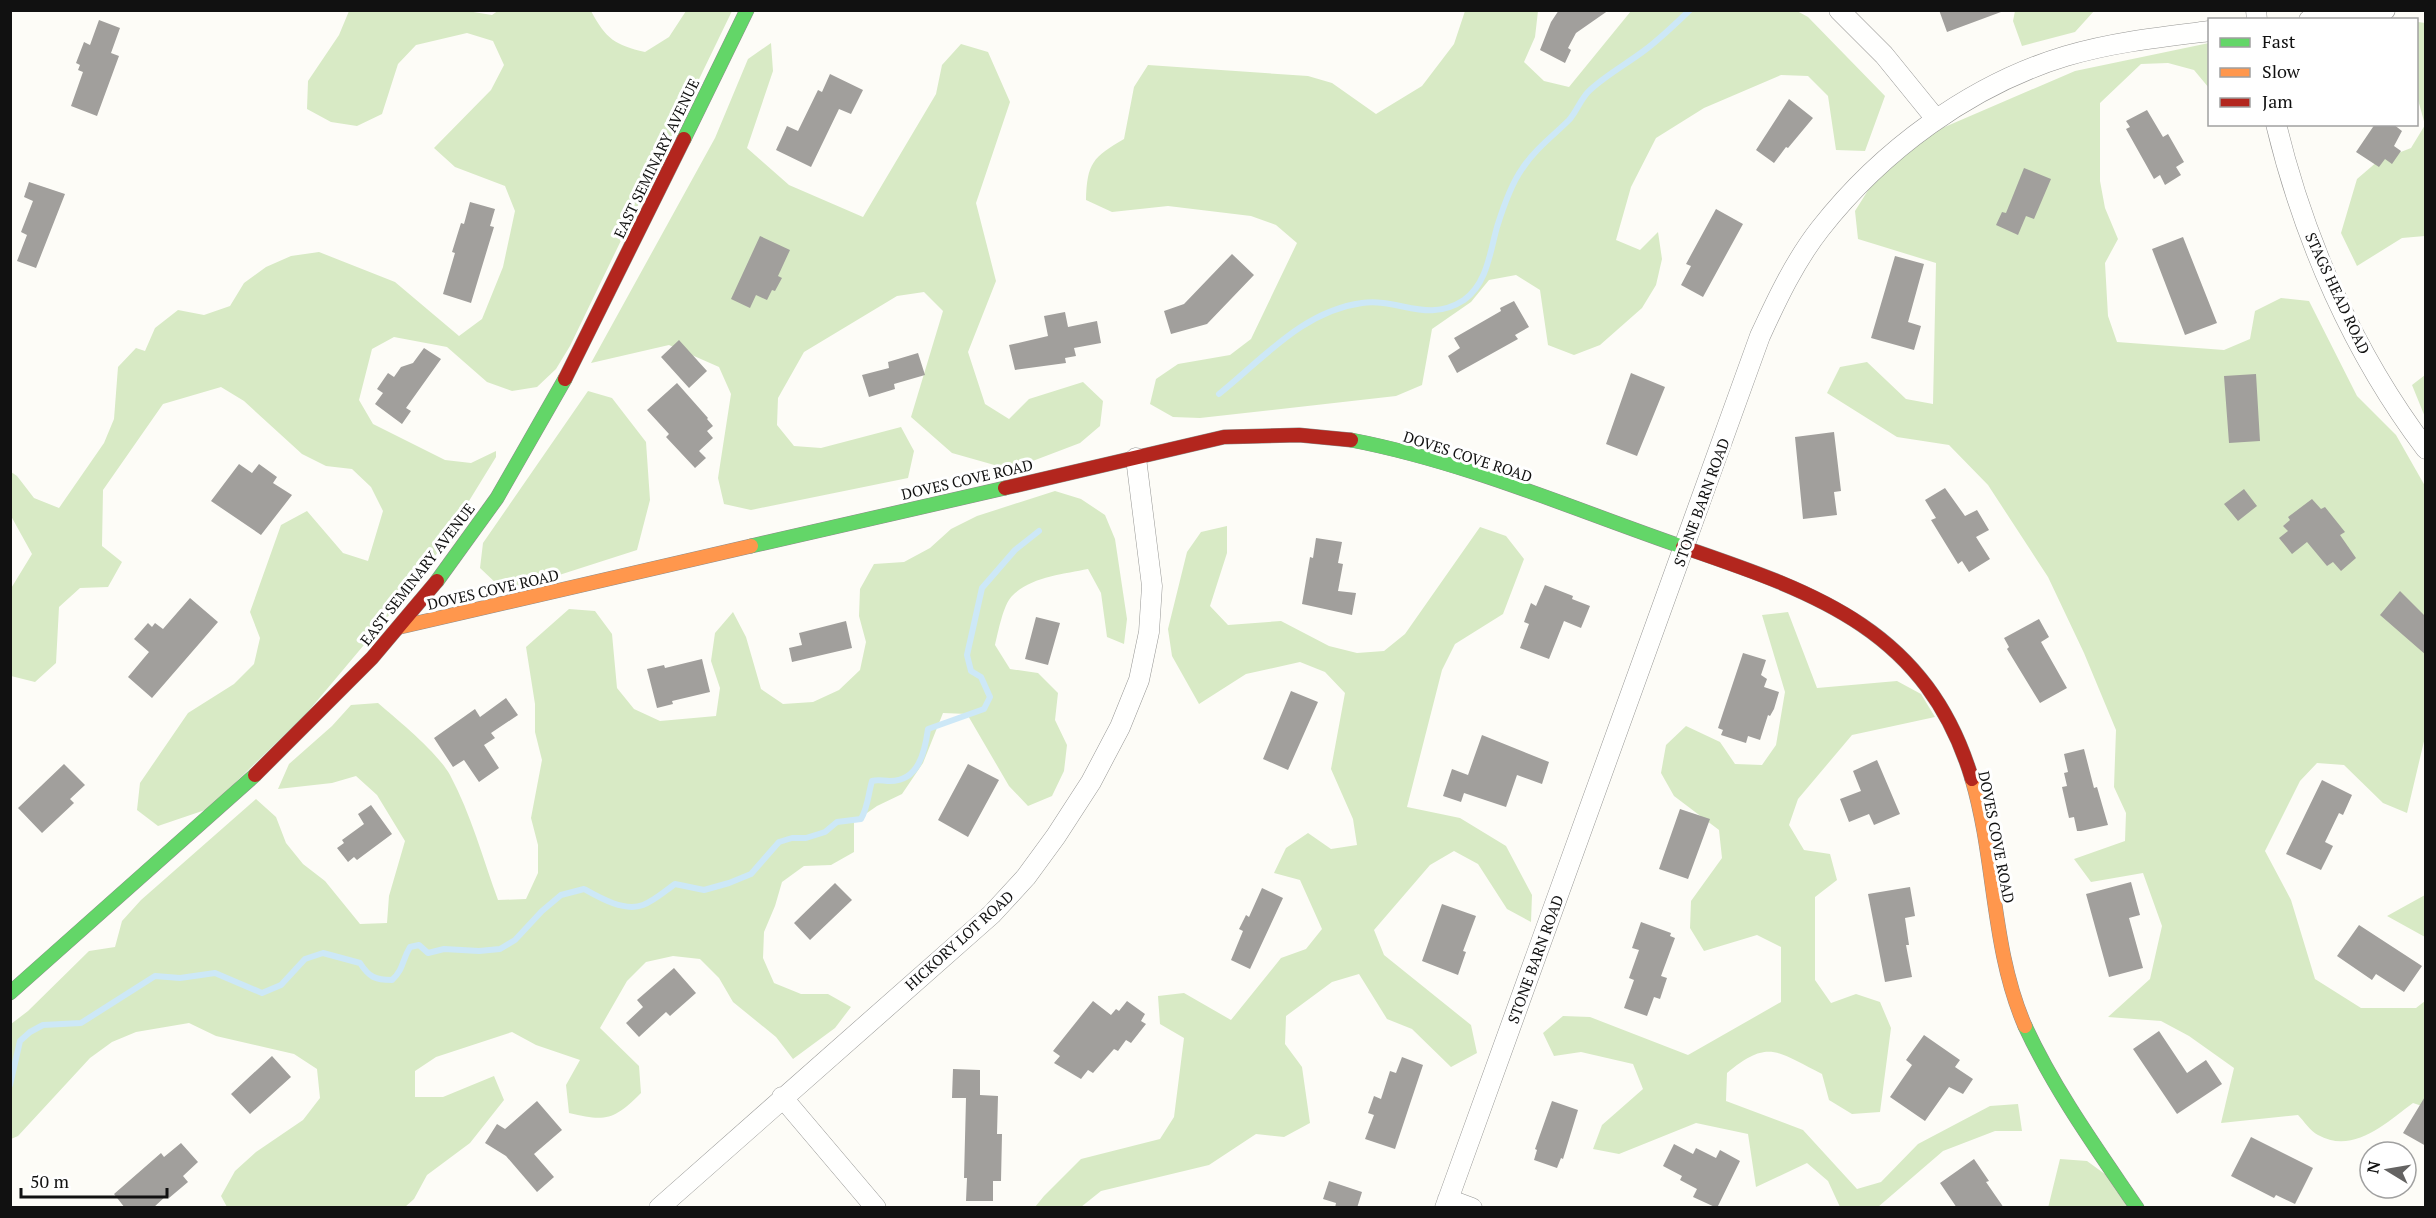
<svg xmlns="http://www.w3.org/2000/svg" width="2436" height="1218" font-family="'PT Serif',serif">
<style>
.forest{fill:#d8eac5}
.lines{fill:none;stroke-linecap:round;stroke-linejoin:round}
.stream{stroke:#cde8f7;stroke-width:6}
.building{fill:#a19f9c}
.street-casing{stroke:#979795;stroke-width:21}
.fast-casing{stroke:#8e8d8b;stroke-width:15}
.slow-casing{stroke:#8e8d8b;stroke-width:15}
.jam-casing{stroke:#8e8d8b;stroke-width:15}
.street{stroke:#fffffe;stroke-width:20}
.fast{stroke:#63d668;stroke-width:14}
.slow{stroke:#ff974d;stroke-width:14}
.jam{stroke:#b3261e;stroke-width:14}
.labels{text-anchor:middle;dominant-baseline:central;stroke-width:6;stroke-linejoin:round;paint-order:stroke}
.street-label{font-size:15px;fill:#111;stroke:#fff}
</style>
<rect width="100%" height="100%" fill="#fdfcf7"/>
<path class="forest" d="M461 10 492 15 499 10 591 11C606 39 615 45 645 52L669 37 686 11H732L570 346 556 369 537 387 512 391 487 382 447 347 394 337 372 349 359 400 373 424 445 460 471 463 496 451V457L426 571 306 714 208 809 158 826 137 810 140 783 188 713 234 684 254 664 260 638 250 612 281 525 307 511 343 553 368 561 383 511 371 487 352 469 326 466 302 454 244 401 221 387 163 404 103 490 102 546 122 562 108 587 80 588 59 607 56 663 35 682 11 676 10 590 32 554 11 516V472L17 476 34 498 59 508 104 443 114 419 118 367 136 348 145 351 155 328 178 310 204 315 230 306 244 283 266 267 291 256 319 252 395 282 459 336 482 319 503 267 515 211 505 186 455 167 434 148 491 90 504 65 493 41 467 33 416 45 398 64 382 114 357 126 331 122 307 109 308 81 339 35 349 11Z
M1465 11H1538L1535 37 1524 62 1544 81 1569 87 1631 11H1797L1808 17 1885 96 1865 151 1836 150 1828 96 1808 76 1781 75 1704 108 1656 138 1631 187 1616 240 1640 250 1658 232 1662 259 1656 285 1642 308 1600 345 1574 355 1548 345 1540 290 1516 275 1489 280 1471 302 1432 329 1422 385 1396 396 1200 418 1173 417 1150 404 1156 379 1178 364 1230 355 1251 339 1297 243 1276 225 1251 216 1168 206 1112 212 1086 200C1087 163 1093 157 1124 139L1134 87 1148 65 1308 76 1332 83 1376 114 1422 86 1454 44Z
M2015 11V10L2094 11 2075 32 2022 46 2013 21Z
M2418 22 2425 23V236L2402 238 2357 266 2341 233 2357 179 2378 161 2411 148 2425 125 2417 96Z
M771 43 773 71 747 148 789 185 863 217 936 94 942 65 961 44 988 52 1010 102 976 203 996 281 968 352 985 404 1009 419 1029 399 1083 382 1103 401 1100 426 1080 443 1030 462 1005 468 952 453 911 417 943 311 924 292 897 296 804 352 778 398 777 425 794 446 821 448 901 427 914 451 908 478 751 510 724 504 718 478 731 394 719 367 669 345 591 363 715 138 748 59Z
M2209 43V88L2194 70 2168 63 2141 64 2100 103V181L2105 208 2118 239 2105 263 2108 316 2117 342 2224 350 2250 339 2255 311 2281 298 2309 301 2357 396 2396 435 2425 486V737L2407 813 2383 803 2344 765 2317 763 2300 781 2265 851 2291 900 2315 979 2361 1008H2416L2425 1001V1107L2413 1103C2386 1123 2353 1155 2318 1135 2310 1131 2304 1121 2298 1115L2221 1123 2234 1068 2189 1036 2161 1021 2108 1017 2150 979 2162 926 2143 873 2091 882 2074 859 2125 841 2126 813 2114 787 2116 730 2084 653 2048 577 1988 485 1949 445 1897 437 1827 393 1840 367 1867 362 1906 399 1933 404 1936 263 1858 239 1855 211 1884 165 1940 129 2075 71Z
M2425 375V417L2412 385Z
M588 391 612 398 646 442 650 500 637 550 528 585 499 586 480 568 483 543Z
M1055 491 1081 499 1105 515 1115 539 1127 619 1124 644 1107 637 1101 593 1088 569C1064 574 1030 577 1012 596 1003 605 998 633 995 645L1010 669 1038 673 1058 693 1055 720 1067 745 1064 771 1052 796 1028 806 1009 786 967 714 943 713 923 763 902 794 877 806 854 822V852L831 865 804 866 782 882 775 906 764 932 763 958 774 983 801 994H828L851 1007 835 1028 793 1059 776 1037 733 1002 719 978 700 959 673 956 646 962 627 981 600 1028 639 1066 641 1093C614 1120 606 1122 569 1113L566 1085 580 1060 536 1045 512 1032 436 1057 415 1071V1097H443L494 1076 504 1100 470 1143 427 1175 414 1199 405 1207H227L221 1196 235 1171 256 1152 303 1120 320 1098 317 1069 294 1054 216 1036 189 1023 136 1032 112 1042 90 1058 18 1136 11 1139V1024L28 1011 89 951 115 947 122 921 141 900 256 799 276 817 286 843 303 864 325 881 360 924 387 923 389 896 405 841 377 795 356 776 332 783 278 789 289 764 332 726 351 705 378 703C399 721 437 752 450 775 471 814 483 859 498 900L526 899 538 873V845L531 818 542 760 535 732V704L526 647 569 609 595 611 612 634 617 688 634 709 660 721 716 716 720 688 711 661 715 633 733 612 746 637 761 689 783 704 813 702 839 690 860 670 866 642 859 616 860 589 874 564 904 562 930 548 951 529 977 516Z
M1227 526V553L1210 606 1228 625 1281 621 1329 646 1357 653 1384 651 1405 634 1480 527 1506 536 1524 559 1503 614 1455 644 1442 670 1407 807 1460 818 1506 846 1532 895 1531 922 1507 909 1478 864 1454 851 1430 865 1374 930 1384 955 1471 1025 1477 1053 1451 1067 1412 1029 1387 1019 1359 974 1332 982 1286 1016 1285 1044 1302 1067 1310 1123 1284 1137 1256 1134 1209 1165 1101 1191 1081 1207H1035L1044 1196 1081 1159 1160 1139 1174 1117 1184 1038 1160 1024 1158 996 1184 993 1231 1020 1281 958 1306 949 1322 929 1300 880 1274 873 1286 848 1308 833 1331 849 1357 845 1353 819 1331 769 1345 693 1325 672 1300 662 1246 674 1199 704 1172 656 1168 629 1187 552 1201 532Z
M1788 612 1817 688 1897 681 1921 694 1935 717 1852 735 1798 799 1789 825 1804 850 1830 854 1837 880 1815 897V980L1831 1003 1856 994 1880 1002 1891 1028 1880 1112 1852 1114 1829 1100 1822 1074C1777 1052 1769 1038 1727 1073L1726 1101 1803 1130 1857 1189 1881 1182 1918 1144 1990 1106 2018 1104 2022 1131H1995L1943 1151 1878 1207H1840L1828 1181 1807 1163 1756 1187 1748 1134 1696 1123 1619 1154 1593 1149 1602 1125 1643 1089 1633 1064 1581 1052 1554 1056 1543 1033 1563 1016 1590 1017 1688 1055 1781 1002V947L1757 935 1704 951 1690 928 1691 901 1722 858 1719 830 1674 796 1661 773 1666 745 1686 726 1720 742 1735 764 1762 765 1776 745 1785 692 1762 615Z
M2425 895V937L2387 916Z
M2060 1159 2087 1161 2113 1180 2127 1207 2048 1208Z"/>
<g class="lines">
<path class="stream" d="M1219 394C1264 358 1303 311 1362 303 1400 298 1427 324 1464 300 1487 284 1490 252 1497 227 1502 211 1512 183 1522 169 1535 149 1553 136 1569 120 1577 111 1581 98 1590 90 1606 75 1628 63 1645 50 1661 38 1675 24 1690 10
M10 1085 20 1041 30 1032 43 1025 81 1023 155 976 180 978 215 973 262 993 281 985 305 959 323 953 360 963C369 977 375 980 392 980 404 969 402 960 410 947L419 945 428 953 444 949 479 951 500 949 515 940 542 911 561 895 584 889C600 898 624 912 643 905 654 901 665 891 675 884L704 890 729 883 751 874 779 842 792 838H806L825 832 837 822 861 819C868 807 868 795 872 781 879 779 883 781 890 781 919 781 925 751 928 729L984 709 990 697 981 677 971 671 967 655 982 588 1015 550 1039 531"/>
</g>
<path class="building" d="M1559 10H1609L1576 33 1568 48 1571 50 1565 63 1540 50 1551 22Z
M1939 10H2001V12L1947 32Z
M99 20 120 28 111 53 119 56 97 116 71 106 83 72 78 70 80 65 76 63 84 42 90 45Z
M830 74 863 90 851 114 839 109 811 167 776 150 787 126 798 131 818 90 822 92Z
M1789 99 1813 118 1788 148 1786 147 1774 163 1756 150Z
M2147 110 2163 137 2168 134 2184 162 2176 167 2181 175 2165 185 2160 175 2154 179 2126 129 2130 127 2126 121Z
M2375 124H2393L2402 131 2394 146 2401 151 2392 164 2385 159 2379 167 2356 152Z
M2024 168 2051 179 2034 219 2026 216 2018 235 1996 225 2002 212 2006 213Z
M29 182 65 194 36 268 17 261 27 235 21 232 33 201 24 197Z
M470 202 495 209 490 226 494 227 471 303 443 294 455 253 452 252 461 223 464 224Z
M1716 209 1743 224 1703 297 1681 285 1691 266 1686 264Z
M760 236 790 250 778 276 782 278 775 291 772 290 767 300 756 295 750 308 731 299Z
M2183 237 2217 323 2185 335 2152 249Z
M1232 254 1254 275 1207 324 1171 334 1164 311 1184 304Z
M1895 256 1924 264 1908 322 1921 326 1914 350 1871 338Z
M1514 301 1529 327 1515 335 1518 339 1457 373 1448 356 1460 348 1454 338 1501 311 1500 308Z
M1065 312 1068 327 1097 321 1101 343 1074 348 1076 356 1065 358 1066 363 1015 370 1009 345 1048 336 1044 316Z
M679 340 707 371 689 388 661 357Z
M424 348 441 359 406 408 411 411 402 424 375 404 383 393 377 389 388 373 394 377 401 367 413 363Z
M918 353 925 375 894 384 895 389 869 397 862 375 889 368 888 362Z
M1631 373 1665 387 1637 456 1606 444Z
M2256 374 2260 441 2229 443 2224 376Z
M677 383 708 418 707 419 713 426 707 431 713 438 699 451 706 458 695 468 666 437 669 434 647 410Z
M1834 432 1841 491 1834 492 1837 515 1803 519 1795 437Z
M239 464 252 473 259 464 277 477 273 483 292 495 261 535 211 501Z
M1945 488 1965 516 1977 510 1989 530 1976 537 1990 559 1969 572 1962 561 1958 564 1931 520 1936 518 1925 500Z
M2244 489 2257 506 2238 521 2224 504Z
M2312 499 2321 509 2325 507 2345 532 2340 535 2356 558 2341 571 2333 562 2327 566 2307 542 2292 554 2279 538 2288 531 2283 526 2290 520 2288 517Z
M1316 538 1342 542 1338 563 1343 564 1338 591 1356 593 1352 615 1302 604 1310 557 1313 558Z
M1545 585 1573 596 1572 599 1590 606 1581 628 1564 621 1549 659 1520 648 1529 624 1524 622 1531 603 1536 606Z
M2400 591 2426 617V655L2380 615Z
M190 598 218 622 152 698 128 677 149 652 134 639 148 623 152 627 155 623 163 629Z
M1036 617 1060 623 1048 665 1025 659Z
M2039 619 2049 637 2041 642 2067 688 2040 703 2007 649 2009 647 2004 638Z
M846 621 852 648 792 662 789 648 802 645 799 633Z
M1743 653 1766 660 1761 675 1767 679 1764 687 1779 692 1774 709 1770 716 1768 715 1760 740 1748 736 1746 743 1721 735 1723 730 1718 728Z
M702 659 710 692 672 701 673 704 657 708 647 669 664 665 665 668Z
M1291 691 1318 702 1288 770 1263 759Z
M506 698 518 715 491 733 495 738 484 745 499 768 479 782 464 760 453 767 434 738 475 709 480 717Z
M1482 735 1549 762 1542 784 1517 775 1506 807 1464 793 1461 802 1443 796 1452 769 1468 775Z
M2084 749 2094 788 2097 787 2108 825 2081 831H2077L2074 817 2069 818 2062 787 2067 786 2064 773 2068 772 2064 754Z
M1877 760 1900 814 1874 825 1869 814 1849 822 1840 799 1861 791 1853 771Z
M64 764 85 785 70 799 74 803 42 833 18 808Z
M968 764 999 780 968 837 938 820Z
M2322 780 2352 795 2343 815 2339 813 2325 842 2333 846 2321 870 2286 854Z
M371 805 392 834 357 860 354 857 348 862 337 848 344 843 342 840 364 824 358 814Z
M1680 809 1710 819 1688 879 1659 869Z
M2131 882 2140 915 2129 918 2143 968 2109 977 2086 894Z
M835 883 852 900 810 940 794 923Z
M1910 887 1915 916 1905 918 1909 945H1906L1912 977 1885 982 1868 894Z
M1262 888 1283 898 1250 969 1231 960 1243 931 1239 929 1246 915 1249 917Z
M1442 904 1476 916 1463 951 1466 952 1458 975 1422 961Z
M1641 922 1671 933 1670 936 1675 938 1661 976 1667 978 1660 999 1654 997 1647 1016 1624 1008 1634 980 1629 978 1639 950 1632 948Z
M2359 925 2422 966 2404 992 2376 974 2372 980 2337 956Z
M674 968 696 993 670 1016 666 1012 639 1037 626 1023 643 1007 637 1000Z
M1093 1001 1111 1015 1116 1009 1119 1011 1127 1001 1145 1014 1141 1021 1146 1024 1131 1043 1126 1040 1118 1051 1114 1049 1093 1073 1088 1070 1081 1079 1054 1063 1060 1056 1053 1051Z
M2159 1031 2187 1073 2206 1060 2222 1084 2177 1114 2133 1049Z
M1924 1035 1960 1060 1955 1067 1973 1079 1963 1094 1949 1087 1925 1121 1890 1097 1912 1065 1906 1060Z
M272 1056 291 1077 250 1114 231 1094Z
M1402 1057 1423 1065 1395 1149 1365 1139 1374 1115 1368 1113 1374 1096 1381 1099 1390 1071 1396 1073Z
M953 1069 980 1070V1095L998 1096 997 1134H1002L1001 1181H993V1201H966L967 1178H964L966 1098H952Z
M2426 1095V1146L2403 1133Z
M537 1101 562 1130 534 1154 554 1177 537 1192 506 1156 485 1143 497 1124 505 1129Z
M1552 1101 1578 1110 1563 1159 1561 1158 1557 1168 1534 1160 1537 1150 1535 1149Z
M2251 1137 2313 1168 2295 1204 2276 1195 2274 1198 2231 1176Z
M181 1143 198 1162 183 1176 188 1182 169 1198 167 1195 153 1208H125L114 1194 161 1153 164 1157Z
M1674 1144 1693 1154 1696 1148 1716 1158 1720 1150 1740 1161 1717 1208 1693 1197 1697 1189 1680 1180 1682 1176 1663 1166Z
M1974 1159 1989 1181 1986 1182 2004 1208H1957L1940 1183Z
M1329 1181 1362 1192 1357 1208H1335L1336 1203 1323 1199Z"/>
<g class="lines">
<defs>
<path id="street" d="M1839 10 1884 55 1936 119
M2256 10 2257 20
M2309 20 2385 10
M2276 124C2304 240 2354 354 2426 449
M782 1097 876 1208
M1448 1199 1472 1208
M659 1208 992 914 1026 877 1056 836 1091 782 1120 727 1139 680 1149 632 1152 586 1136 458
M1445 1208 1760 336C1777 299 1795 261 1820 229 1881 151 1970 85 2066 56 2113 42 2161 37 2210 31"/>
<path id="fast" d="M684 139 747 10
M1351 440C1466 462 1573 509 1683 547
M751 546 1005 488
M437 581 497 498 565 379
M10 993 255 775
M2025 1026C2055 1091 2097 1149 2137 1208"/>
<path id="slow" d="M400 627 751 546
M1972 779C1996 860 1991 948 2025 1026"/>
<path id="jam" d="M565 379 684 139
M1005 488 1224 437 1299 435 1351 440
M1683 547C1817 593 1927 630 1972 779
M255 775 372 658 437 581"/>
</defs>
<use href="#street" class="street-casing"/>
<use href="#fast" class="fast-casing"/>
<use href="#slow" class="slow-casing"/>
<use href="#jam" class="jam-casing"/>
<use href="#street" class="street"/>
<use href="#fast" class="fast"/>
<use href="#slow" class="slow"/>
<use href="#jam" class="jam"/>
</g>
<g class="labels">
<g class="street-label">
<text transform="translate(656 158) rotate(-64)">EAST SEMINARY AVENUE</text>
<text transform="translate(2338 293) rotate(65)">STAGS HEAD ROAD</text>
<text transform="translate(1468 456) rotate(18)">DOVES COVE ROAD</text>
<text transform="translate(967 479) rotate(-13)">DOVES COVE ROAD</text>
<text transform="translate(1701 502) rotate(-70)">STONE BARN ROAD</text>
<text transform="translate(417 574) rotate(-52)">EAST SEMINARY AVENUE</text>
<text transform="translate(493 589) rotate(-13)">DOVES COVE ROAD</text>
<text transform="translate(1997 837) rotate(79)">DOVES COVE ROAD</text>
<text transform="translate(959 940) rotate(-42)">HICKORY LOT ROAD</text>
<text transform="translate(1535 959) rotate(-70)">STONE BARN ROAD</text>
</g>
</g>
<rect width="2436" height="1218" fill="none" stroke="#111111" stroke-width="24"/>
<rect x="2208" y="18" width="210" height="108" fill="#ffffff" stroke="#a0a0a0" stroke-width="1.5"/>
<rect x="2220" y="38" width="30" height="9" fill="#63d668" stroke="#a0a0a0" stroke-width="1.5"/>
<text x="2262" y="48" font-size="18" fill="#111111">Fast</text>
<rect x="2220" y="68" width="30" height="9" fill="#ff974d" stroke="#a0a0a0" stroke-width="1.5"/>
<text x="2262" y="78" font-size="18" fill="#111111">Slow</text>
<rect x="2220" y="98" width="30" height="9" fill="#b3261e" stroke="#a0a0a0" stroke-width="1.5"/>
<text x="2262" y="108" font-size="18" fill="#111111">Jam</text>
<g transform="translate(2388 1170) rotate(281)"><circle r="28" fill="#ffffff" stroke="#a0a0a0" stroke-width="1.5"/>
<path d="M0-4.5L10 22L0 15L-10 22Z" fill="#646362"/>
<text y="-9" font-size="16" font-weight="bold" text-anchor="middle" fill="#111111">N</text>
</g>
<path d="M21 1188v9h146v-9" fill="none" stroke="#111111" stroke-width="3"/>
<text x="30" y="1188" font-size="18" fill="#111111" stroke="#ffffff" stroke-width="4.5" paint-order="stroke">50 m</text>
</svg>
